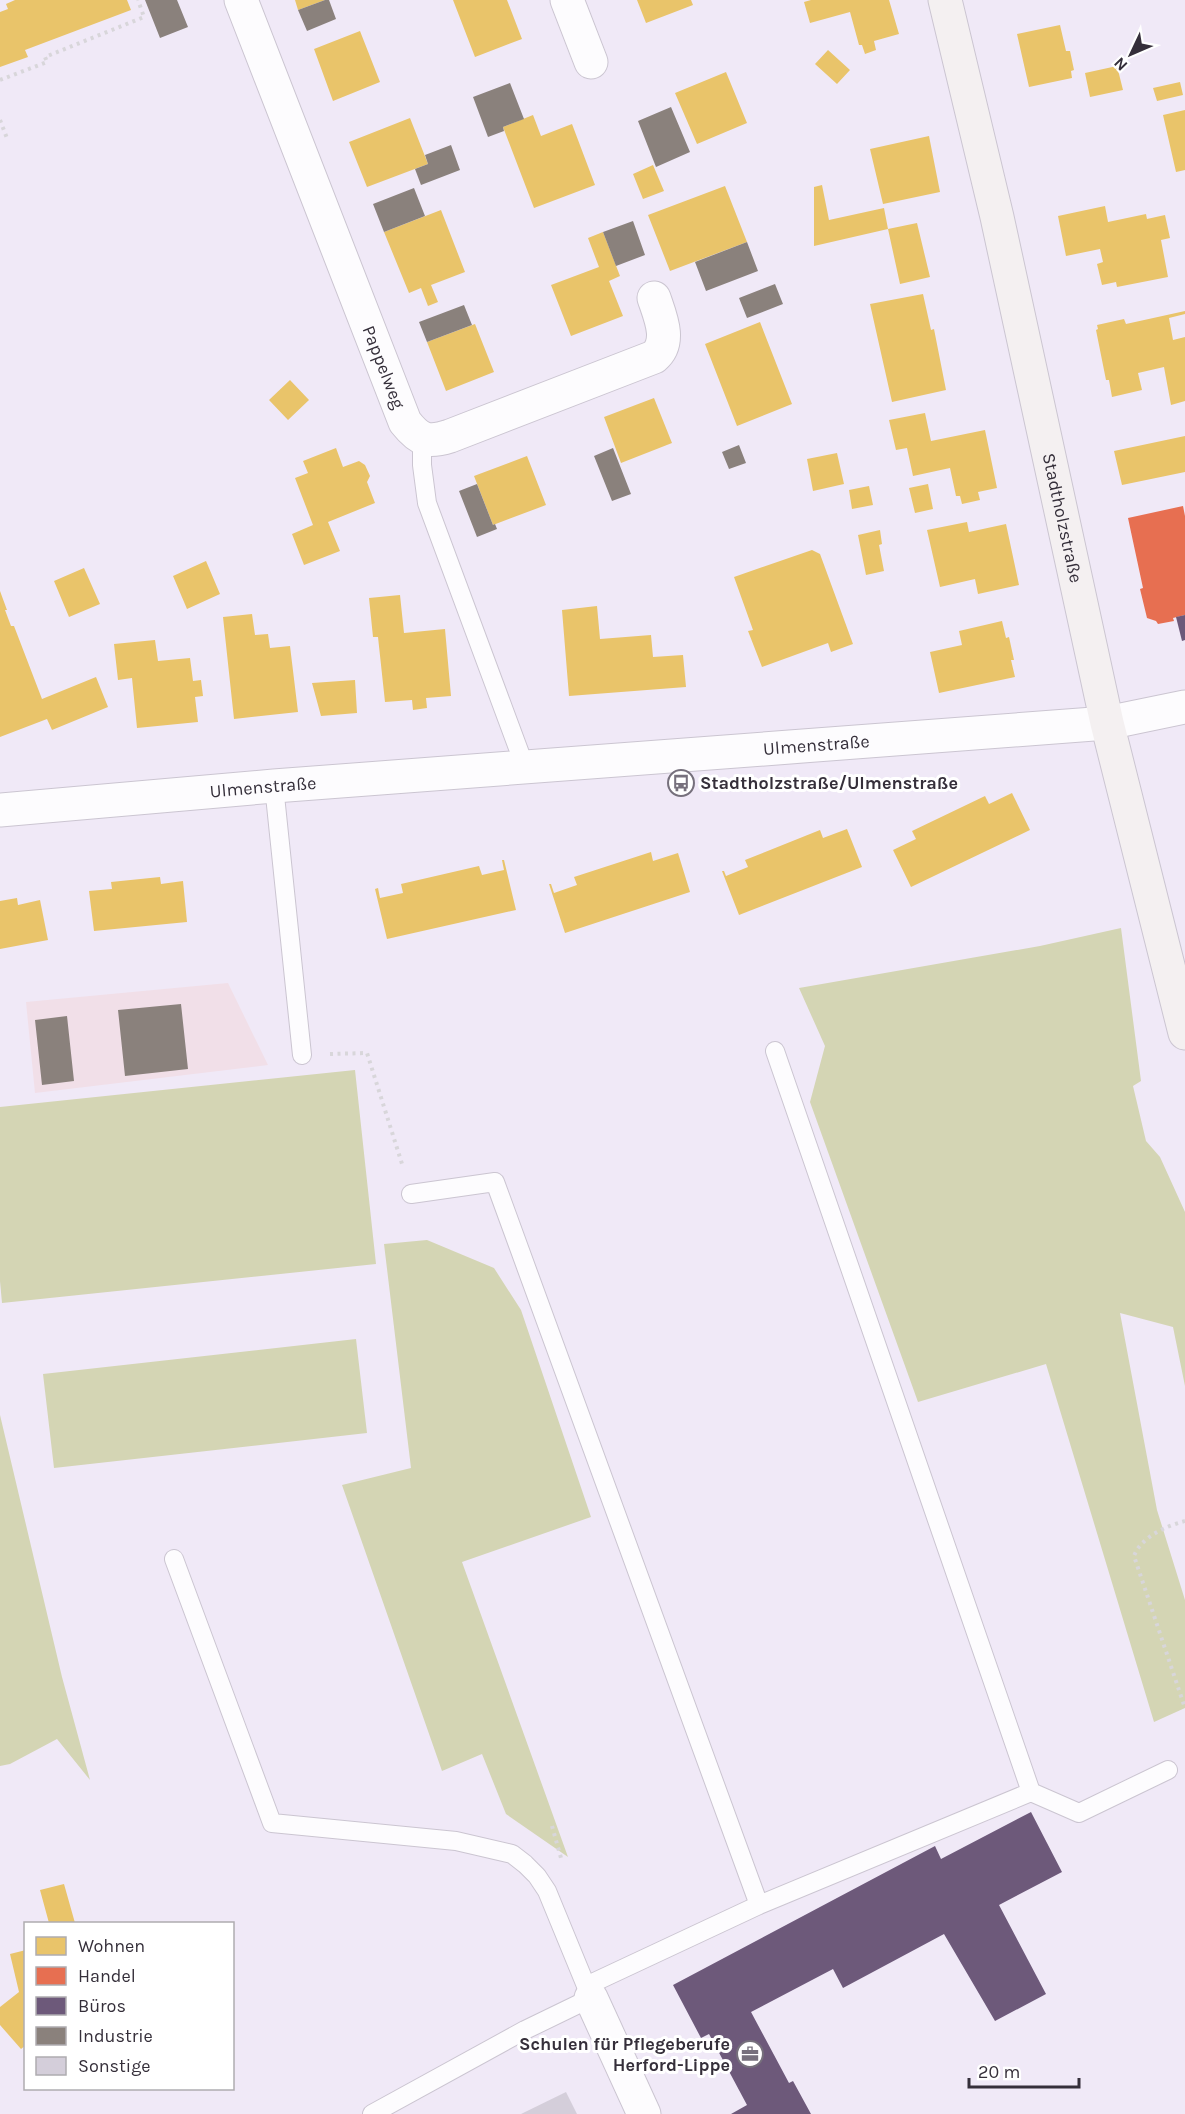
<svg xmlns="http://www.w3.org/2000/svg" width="1185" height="2114" font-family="Karla,sans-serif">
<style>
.industrial{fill:#f1dfe8}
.green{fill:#d4d5b4}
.homes{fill:#e9c46a}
.shops{fill:#e76f51}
.offices{fill:#6d597a}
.industry{fill:#8a817c}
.building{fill:#d4ceda}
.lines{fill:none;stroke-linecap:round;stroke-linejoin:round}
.lane-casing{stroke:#cbc5d1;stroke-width:20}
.street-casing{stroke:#cbc5d1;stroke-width:35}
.secondary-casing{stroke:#cbc5d1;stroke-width:35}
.path{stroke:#d8d6da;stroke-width:4;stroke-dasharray:3 4.5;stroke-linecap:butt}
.lane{stroke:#fdfcfe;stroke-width:18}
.street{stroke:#fdfcfe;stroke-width:33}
.secondary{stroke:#f4f0f1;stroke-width:33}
.labels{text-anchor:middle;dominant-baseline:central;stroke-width:6;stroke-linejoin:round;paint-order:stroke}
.street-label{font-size:18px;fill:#352f3a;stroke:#fff}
.poi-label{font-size:18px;font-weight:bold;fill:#352f3a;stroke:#fff;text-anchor:start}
</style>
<rect width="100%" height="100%" fill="#f0e9f7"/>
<path class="industrial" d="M228 983 268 1065 35 1093 26 1002Z"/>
<path class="green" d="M1121 928 1141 1081 1133 1086 1146 1141 1160 1157 1185 1212V1386L1173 1327 1120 1313 1157 1510 1185 1600V1708L1154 1722 1046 1364 918 1402 810 1102 825 1046 799 988 1040 946Z
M355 1070 376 1264 2 1303 0 1281V1107Z
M427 1240 494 1268 521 1310 591 1517 462 1562 568 1857 506 1814 482 1754 442 1771 342 1485 411 1468 384 1244Z
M356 1339 367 1433 54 1468 43 1374Z
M0 1415 62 1677 90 1780 57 1739 10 1764 0 1766Z"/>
<path class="homes" d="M15 0H127L131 10 25 50 28 57 0 67V12L8 9 6 4Z
M295 0H325L298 10Z
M453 0H507L522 39 475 57Z
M637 0H691L693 5 646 23Z
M811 0H889L899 34 874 41 876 50 865 54 862 45H859L850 12 810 23 804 2Z
M1060 25 1066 51H1070L1074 70 1071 71 1072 78 1029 87 1017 34Z
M360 31 380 82 333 101 314 49Z
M828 50 850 70 837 84 815 64Z
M1117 66 1123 90 1090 97 1085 73Z
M726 72 747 123 697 144 675 93Z
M1180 82 1183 95 1157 101 1153 88Z
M1185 110V170L1176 172 1163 115Z
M533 115 541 136 572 124 595 185 534 208 503 127Z
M410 118 428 164 367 187 349 142Z
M929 136 940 192 883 204 870 149Z
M653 165 664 191 643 199 633 174Z
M822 185 829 220 884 208 888 229 814 246V187Z
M725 186 747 242 670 271 648 215Z
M1105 206 1108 222 1146 214 1147 219 1165 215 1170 238 1161 240 1168 277 1117 287 1116 282 1102 285 1097 264 1103 262 1100 249 1066 256 1058 216Z
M441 210 465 272 431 285 438 302 428 306 421 288 409 293 384 232Z
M917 223 930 277 900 284 888 229Z
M603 232 620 276 609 281 623 316 571 336 551 285 599 267 588 238Z
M923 294 931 330 934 329 946 390 892 402 870 304Z
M1185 311V314L1169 318 1173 340 1185 337V401L1171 405 1164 367 1138 373 1142 390 1112 397 1109 380H1106L1096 330 1098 329 1097 325 1124 319 1126 324Z
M760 322 792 404 737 426 705 344Z
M475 324 494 372 446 391 427 342Z
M290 380 309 400 288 420 269 400Z
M654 398 672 443 621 463 604 417Z
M925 413 931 441 985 430 997 488 978 492 980 500 962 504 960 496H956L950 468 913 476 907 448 896 450 889 420Z
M1185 436V472L1122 485 1114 451Z
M336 448 343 467 359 461 365 465 370 476 367 482 375 503 328 522 340 551 304 565 292 534 313 525 295 478 308 473 303 461Z
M837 453 844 484 813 491 807 459Z
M527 456 546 505 493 525 474 476Z
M928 484 933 509 915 513 909 488Z
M869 486 873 505 852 509 849 490Z
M967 522 969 532 1006 524 1019 585 978 594 975 579 940 587 927 530Z
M880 530 882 544 879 545 884 571 866 575 858 535Z
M812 550 820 554 853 644 831 652 828 643 762 667 748 631 753 630 734 577Z
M206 561 220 594 187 609 173 576Z
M84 568 100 604 69 617 54 581Z
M0 591 7 610H5L11 626H14L42 699 96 677 108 707 52 730 47 719 0 737Z
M400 595 404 633 445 629 451 696 426 698 427 708 413 710 412 700 385 702 378 637H373L369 598Z
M597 606 600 639 651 635 653 657 683 655 686 687 569 696 562 610Z
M252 614 255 635 268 634 270 648 290 646 298 712 234 719 223 617Z
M1002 621 1006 638 1009 637 1014 660H1011L1015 677 939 693 930 652 962 645 959 631Z
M155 640 158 661 190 658 193 681 201 680 203 696 195 697 198 722 137 728 132 678 118 680 114 644Z
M355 680 357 713 321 716 312 683Z
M1012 793 1030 830 911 887 893 850 916 839 912 831 985 796 989 804Z
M847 829 862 867 739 915 722 871H724L726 876 748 867 745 860 820 830 823 838Z
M651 852 653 861 678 853 690 892 565 933 549 884H551L554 893 577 885 574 877Z
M502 860H504L516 910 387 939 375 889 378 888 380 898 403 893 401 884 479 866 482 875 504 870Z
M160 877 161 884 183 881 187 922 94 931 89 891 112 889 111 882Z
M17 898 18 905 40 900 48 940 0 949V901Z
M64 1884 75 1923H49L40 1890Z
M26 1950V2045L21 2049 0 2025V2007L19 1992 10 1954Z"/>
<path class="shops" d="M1183 506 1185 516V615L1173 618 1174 621 1158 624 1156 621 1147 618 1140 589 1143 588 1128 518Z"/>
<path class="offices" d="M1185 615V640L1182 641 1176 617Z
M1031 1812 1062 1872 999 1905 1046 1994 995 2021 944 1934 843 1988 833 1969 751 2012 789 2083 793 2081 811 2114H731L747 2105 709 2034 701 2038 673 1985 935 1846 941 1859Z"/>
<path class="industry" d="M145 0H177L188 27 160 38Z
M325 0H329L336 19 307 31 298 10Z
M510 83 524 119 503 127 504 131 488 137 473 97Z
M671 107 690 152 656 167 638 121Z
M451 145 460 170 421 185 415 169 428 164 425 155Z
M414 188 425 216 384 232 373 204Z
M633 221 645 255 616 266 603 232Z
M747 242 758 271 706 291 695 262Z
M775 284 783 304 747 318 739 298Z
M464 305 472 325 427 342 419 322Z
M739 445 746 463 729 469 722 452Z
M613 448 631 494 612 501 594 456Z
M477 484 493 525 495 524 497 529 477 537 459 491Z
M181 1004 188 1069 125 1076 118 1010Z
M67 1016 74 1081 42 1085 35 1020Z"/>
<path class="building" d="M566 2092 577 2114H521Z"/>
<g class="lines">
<defs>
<path id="lane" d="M422 438V465L427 503 525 767
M274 786 302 1055
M775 1051 1031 1792
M411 1194 495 1182 759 1905
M174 1559 272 1823 456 1841 512 1854 525 1864 537 1876 547 1891 591 1998 525 2030 372 2114
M586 1986 759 1905 1031 1792 1079 1813 1168 1770"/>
<g id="street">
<path id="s1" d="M241 0 405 422C420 441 428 443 450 436L654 357C672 342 660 316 654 298"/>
<path d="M567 0 591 62"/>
<path id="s2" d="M0 810 274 786 1107 723 1185 707"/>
<path d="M591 1998 644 2114"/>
</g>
<g id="secondary">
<path id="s3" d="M945 0 997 217 1107 723 1185 1033"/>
</g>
</defs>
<use href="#lane" class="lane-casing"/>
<use href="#street" class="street-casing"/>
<use href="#secondary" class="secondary-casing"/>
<path class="path" d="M0 80 47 62 45 57 144 17 138 0
M0 120 8 141
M330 1054 367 1053 403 1167
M1185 1521C1166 1526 1141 1537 1134 1556L1185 1708
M552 1826 561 1858"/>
<use href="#lane" class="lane"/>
<use href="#street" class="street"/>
<use href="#secondary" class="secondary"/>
</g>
<defs>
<symbol id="bus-ring" viewBox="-11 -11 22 22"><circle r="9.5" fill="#fff" stroke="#76707c" stroke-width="1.5"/><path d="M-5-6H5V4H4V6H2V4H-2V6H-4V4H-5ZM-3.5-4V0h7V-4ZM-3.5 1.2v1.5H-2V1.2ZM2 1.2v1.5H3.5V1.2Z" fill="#76707c"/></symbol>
<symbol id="office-ring" viewBox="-11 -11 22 22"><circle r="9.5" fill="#fff" stroke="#76707c" stroke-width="1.5"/><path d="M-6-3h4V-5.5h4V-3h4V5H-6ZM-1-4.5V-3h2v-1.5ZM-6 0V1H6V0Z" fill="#76707c"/></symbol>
</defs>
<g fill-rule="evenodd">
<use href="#bus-ring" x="666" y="768" width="30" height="30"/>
<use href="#office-ring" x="735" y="2039" width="30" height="30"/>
</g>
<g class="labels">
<g class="street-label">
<text stroke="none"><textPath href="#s1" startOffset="394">Pappelweg</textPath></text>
<text stroke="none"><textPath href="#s3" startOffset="531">Stadtholzstraße</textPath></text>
<text stroke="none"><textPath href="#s2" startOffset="819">Ulmenstraße</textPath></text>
<text stroke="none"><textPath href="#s2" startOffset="264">Ulmenstraße</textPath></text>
</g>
<g class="poi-label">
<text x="700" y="783">Stadtholzstraße/Ulmenstraße</text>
<text x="730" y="2044" text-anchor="end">Schulen für Pflegeberufe<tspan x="730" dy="21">Herford-Lippe</tspan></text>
</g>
</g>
<rect x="24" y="1922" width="210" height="168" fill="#ffffff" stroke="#aeacb0" stroke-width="1.5"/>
<rect x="36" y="1937" width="30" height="18" fill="#e9c46a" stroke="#aeacb0" stroke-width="1.5"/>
<text x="78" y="1952" font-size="18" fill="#352f3a">Wohnen</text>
<rect x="36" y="1967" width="30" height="18" fill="#e76f51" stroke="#aeacb0" stroke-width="1.5"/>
<text x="78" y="1982" font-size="18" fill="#352f3a">Handel</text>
<rect x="36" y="1997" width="30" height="18" fill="#6d597a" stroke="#aeacb0" stroke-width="1.5"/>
<text x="78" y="2012" font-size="18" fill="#352f3a">Büros</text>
<rect x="36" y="2027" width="30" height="18" fill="#8a817c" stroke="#aeacb0" stroke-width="1.5"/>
<text x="78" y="2042" font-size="18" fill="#352f3a">Industrie</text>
<rect x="36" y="2057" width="30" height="18" fill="#d4ceda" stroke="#aeacb0" stroke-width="1.5"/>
<text x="78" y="2072" font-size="18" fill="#352f3a">Sonstige</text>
<g transform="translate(1131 54) rotate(226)" stroke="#ffffff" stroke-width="4.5" paint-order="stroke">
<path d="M0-4.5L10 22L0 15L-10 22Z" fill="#352f3a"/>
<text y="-9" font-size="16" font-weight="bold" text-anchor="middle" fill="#352f3a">N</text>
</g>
<path d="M969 2078v9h110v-9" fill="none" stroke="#352f3a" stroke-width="3"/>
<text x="978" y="2078" font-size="18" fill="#352f3a" stroke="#ffffff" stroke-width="4.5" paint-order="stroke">20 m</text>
</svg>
